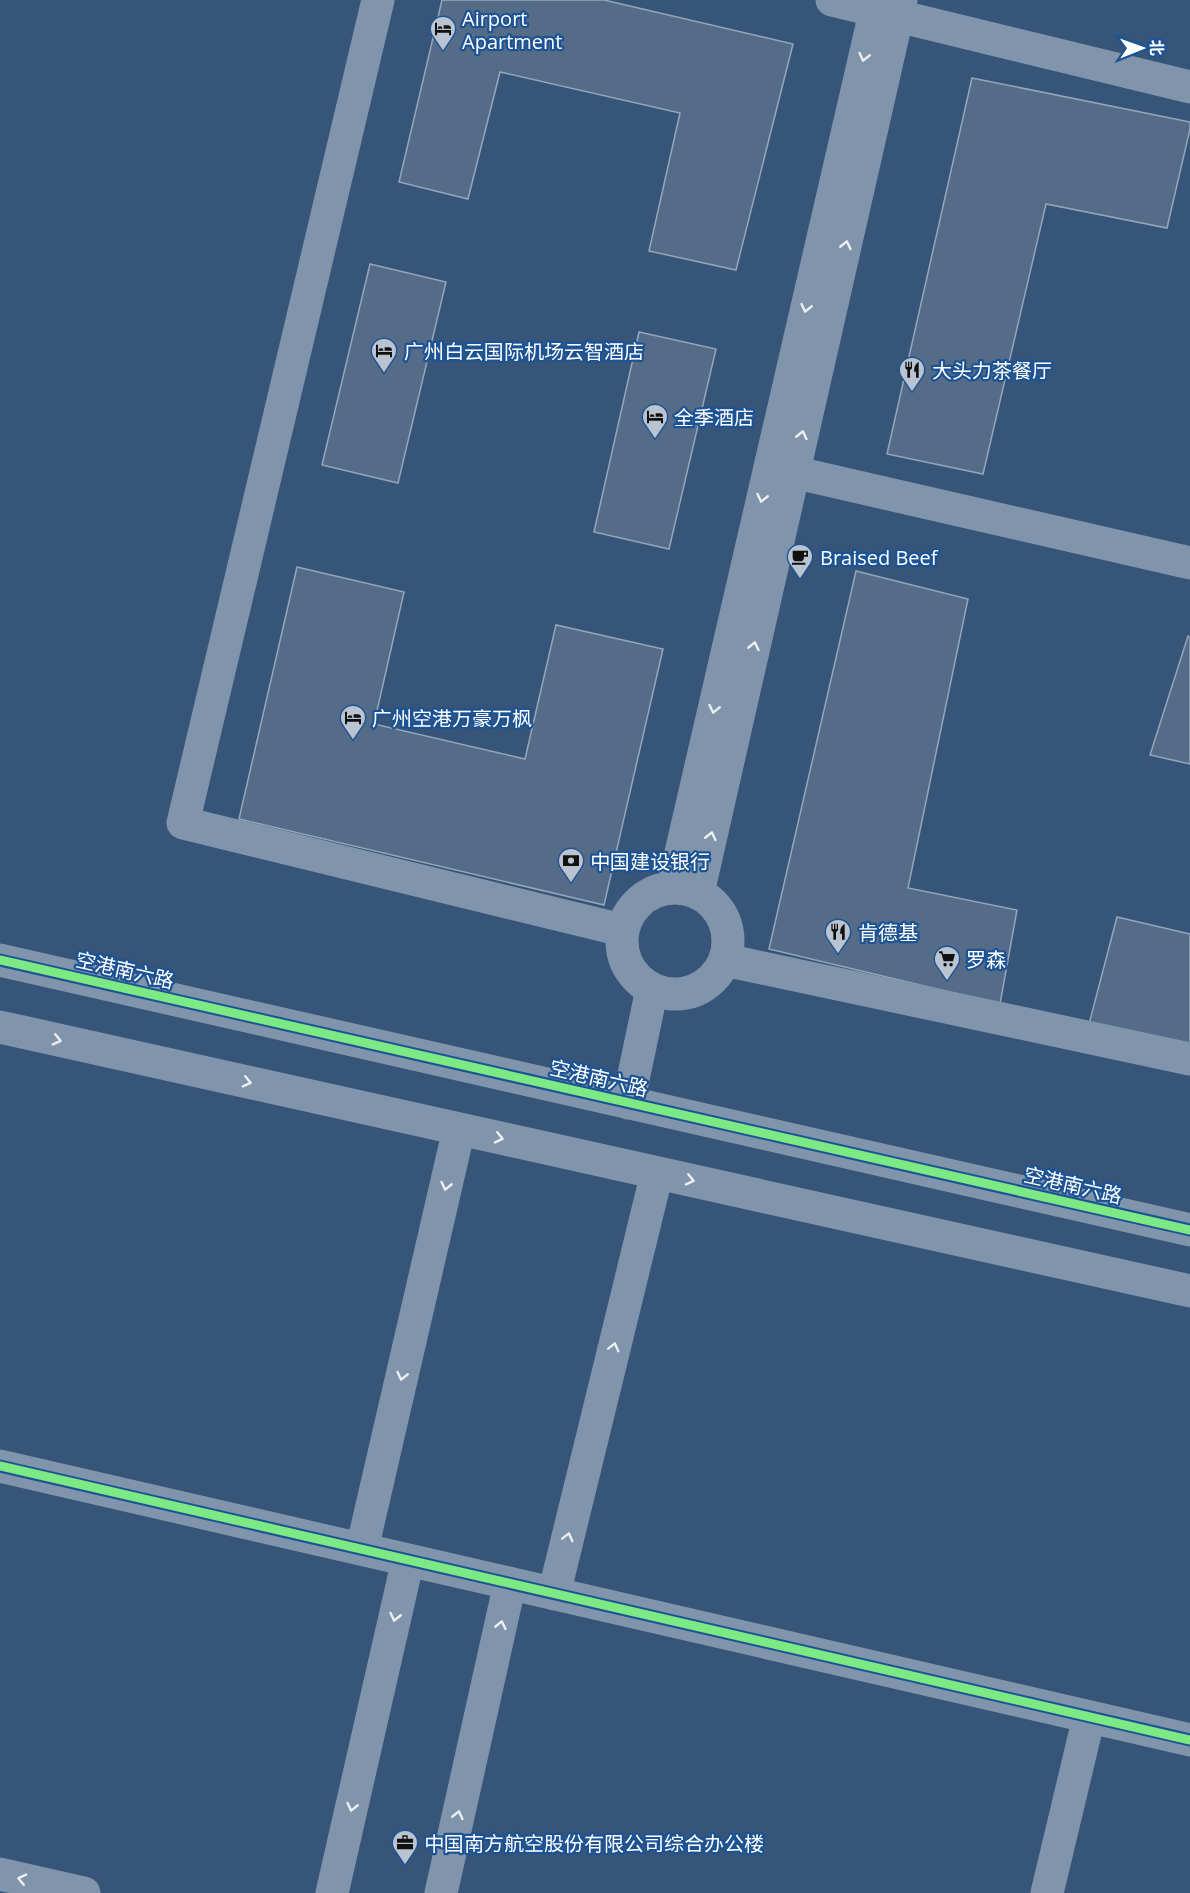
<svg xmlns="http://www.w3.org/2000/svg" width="1190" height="1893" font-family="'Open Sans','Noto Sans SC',sans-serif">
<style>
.building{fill:#546c88;stroke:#94a6ba;stroke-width:1.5}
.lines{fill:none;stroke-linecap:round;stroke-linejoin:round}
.minor{stroke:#8095ab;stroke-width:33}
.cycleway-casing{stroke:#1c5394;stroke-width:13}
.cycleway{stroke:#7ce984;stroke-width:9}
.oneway{stroke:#eceff2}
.labels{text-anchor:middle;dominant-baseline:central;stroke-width:4.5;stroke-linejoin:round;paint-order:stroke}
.poi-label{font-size:20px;fill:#fff;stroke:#1c5394;text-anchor:start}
.street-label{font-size:20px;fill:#fff;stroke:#1c5394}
</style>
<rect width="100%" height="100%" fill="#375579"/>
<path class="building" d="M442 0H604L793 44 736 270 649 251 680 113 500 72 468 199 399 182Z
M972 78 1190 122V129L1167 228 1046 204 983 474 887 454Z
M370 264 446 282 398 483 322 465Z
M639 332 716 349 669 549 594 532Z
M297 567 404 592 374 724 525 759 556 625 663 649 604 905 239 819Z
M856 571 968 599 908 888 1017 910 1000 1004 769 949Z
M1188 636 1190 637V764L1150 755Z
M1117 917 1190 934V1048L1088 1028Z"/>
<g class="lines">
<path class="minor" d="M378 0 183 823 622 930
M832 0 1190 87
M771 467 1190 563
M673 887 878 0
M622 941a53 53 0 1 1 106 0a53 53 0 1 1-106 0Z
M698 893 901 0
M0 960 1190 1230
M725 960 1190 1059
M0 1027 1190 1291
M628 1103 652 989
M0 1466 1190 1740
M362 1549 459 1129
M554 1594 657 1173
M0 1874 84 1893
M332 1893 408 1560
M441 1893 510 1583
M1047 1893 1089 1717"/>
<defs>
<path id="cycleway" d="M0 960 1190 1230
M0 1466 1190 1740"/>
</defs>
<use href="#cycleway" class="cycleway-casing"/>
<use href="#cycleway" class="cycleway"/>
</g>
<defs><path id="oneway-chevron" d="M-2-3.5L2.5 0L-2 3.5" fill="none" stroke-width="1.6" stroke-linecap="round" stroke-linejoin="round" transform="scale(1.5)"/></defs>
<g class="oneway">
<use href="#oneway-chevron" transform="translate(864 57) rotate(103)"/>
<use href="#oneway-chevron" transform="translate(846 245) rotate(-77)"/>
<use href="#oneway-chevron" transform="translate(806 308) rotate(103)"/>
<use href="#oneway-chevron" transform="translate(802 435) rotate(-77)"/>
<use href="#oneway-chevron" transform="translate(762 498) rotate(103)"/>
<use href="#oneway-chevron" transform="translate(754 646) rotate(-77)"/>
<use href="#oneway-chevron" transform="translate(714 709) rotate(103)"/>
<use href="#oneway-chevron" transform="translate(711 836) rotate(-77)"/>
<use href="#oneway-chevron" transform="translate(57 1040) rotate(13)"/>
<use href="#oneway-chevron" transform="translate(247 1082) rotate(13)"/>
<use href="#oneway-chevron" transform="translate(499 1138) rotate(13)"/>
<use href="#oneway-chevron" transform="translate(690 1180) rotate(13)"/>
<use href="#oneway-chevron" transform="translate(446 1186) rotate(103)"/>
<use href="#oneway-chevron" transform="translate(614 1347) rotate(-76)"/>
<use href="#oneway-chevron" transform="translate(402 1376) rotate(103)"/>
<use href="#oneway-chevron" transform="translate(568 1537) rotate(-76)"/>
<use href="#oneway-chevron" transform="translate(395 1617) rotate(103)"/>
<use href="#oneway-chevron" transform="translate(501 1625) rotate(-77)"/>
<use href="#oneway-chevron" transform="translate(352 1807) rotate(103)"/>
<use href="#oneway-chevron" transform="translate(458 1815) rotate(-77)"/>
<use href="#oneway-chevron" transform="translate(22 1879) rotate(-167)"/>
</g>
<defs>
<symbol id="hotel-pin" viewBox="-11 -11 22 30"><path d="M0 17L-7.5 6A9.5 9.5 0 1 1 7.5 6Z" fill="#b9c4d0" stroke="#1c5394"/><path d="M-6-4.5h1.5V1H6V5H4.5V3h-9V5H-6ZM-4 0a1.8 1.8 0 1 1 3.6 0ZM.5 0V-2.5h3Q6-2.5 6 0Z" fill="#111"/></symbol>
<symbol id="restaurant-pin" viewBox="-11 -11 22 30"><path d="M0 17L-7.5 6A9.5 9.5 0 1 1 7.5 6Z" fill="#b9c4d0" stroke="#1c5394"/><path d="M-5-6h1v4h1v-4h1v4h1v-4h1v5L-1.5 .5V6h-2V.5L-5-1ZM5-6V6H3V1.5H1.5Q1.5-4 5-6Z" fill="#111"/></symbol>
<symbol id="cafe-pin" viewBox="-11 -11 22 30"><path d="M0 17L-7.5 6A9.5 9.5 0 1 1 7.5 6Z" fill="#b9c4d0" stroke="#1c5394"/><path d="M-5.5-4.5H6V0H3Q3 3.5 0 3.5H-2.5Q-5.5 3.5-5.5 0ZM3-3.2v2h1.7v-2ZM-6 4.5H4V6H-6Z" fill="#111"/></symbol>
<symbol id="bank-pin" viewBox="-11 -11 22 30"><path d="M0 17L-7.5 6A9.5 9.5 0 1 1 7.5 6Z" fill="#b9c4d0" stroke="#1c5394"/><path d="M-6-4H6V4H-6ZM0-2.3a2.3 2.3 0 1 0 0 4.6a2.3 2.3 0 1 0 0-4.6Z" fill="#111"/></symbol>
<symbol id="supermarket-pin" viewBox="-11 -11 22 30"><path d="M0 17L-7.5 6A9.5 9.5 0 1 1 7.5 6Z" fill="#b9c4d0" stroke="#1c5394"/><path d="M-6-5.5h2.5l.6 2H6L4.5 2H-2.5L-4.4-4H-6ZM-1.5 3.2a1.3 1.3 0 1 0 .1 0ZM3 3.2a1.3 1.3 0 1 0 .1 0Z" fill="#111"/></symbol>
<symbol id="office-pin" viewBox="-11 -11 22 30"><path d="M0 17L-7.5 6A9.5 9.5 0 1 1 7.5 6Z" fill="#b9c4d0" stroke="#1c5394"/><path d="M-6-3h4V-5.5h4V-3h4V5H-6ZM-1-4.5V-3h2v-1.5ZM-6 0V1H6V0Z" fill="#111"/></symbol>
</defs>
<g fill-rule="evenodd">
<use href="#hotel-pin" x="428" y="14" width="30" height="40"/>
<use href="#hotel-pin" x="369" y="336" width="30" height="40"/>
<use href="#restaurant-pin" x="897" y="355" width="30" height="40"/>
<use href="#hotel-pin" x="640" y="402" width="30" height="40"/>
<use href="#cafe-pin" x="785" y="542" width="30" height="40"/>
<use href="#hotel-pin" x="338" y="703" width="30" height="40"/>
<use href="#bank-pin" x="556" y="846" width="30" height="40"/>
<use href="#restaurant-pin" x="823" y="917" width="30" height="40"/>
<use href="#supermarket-pin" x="932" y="944" width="30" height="40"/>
<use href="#office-pin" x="390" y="1828" width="30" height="40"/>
</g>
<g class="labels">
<g class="poi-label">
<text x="462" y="18">Airport<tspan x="462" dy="23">Apartment</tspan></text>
<text x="404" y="351">广州白云国际机场云智酒店</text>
<text x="932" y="370">大头力茶餐厅</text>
<text x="674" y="417">全季酒店</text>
<text x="820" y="557">Braised Beef</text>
<text x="372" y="718">广州空港万豪万枫</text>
<text x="590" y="861">中国建设银行</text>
<text x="858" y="932">肯德基</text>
<text x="966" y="959">罗森</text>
<text x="424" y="1843">中国南方航空股份有限公司综合办公楼</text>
</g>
<g class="street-label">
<text transform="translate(125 970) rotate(13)">空港南六路</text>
<text transform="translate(599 1078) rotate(13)">空港南六路</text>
<text transform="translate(1073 1185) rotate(13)">空港南六路</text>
</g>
</g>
<g transform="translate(1142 48) rotate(89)" stroke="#1c5394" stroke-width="4.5" paint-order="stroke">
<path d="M0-4.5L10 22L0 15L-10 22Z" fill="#ffffff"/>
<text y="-9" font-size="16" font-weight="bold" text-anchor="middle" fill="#ffffff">北</text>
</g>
</svg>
